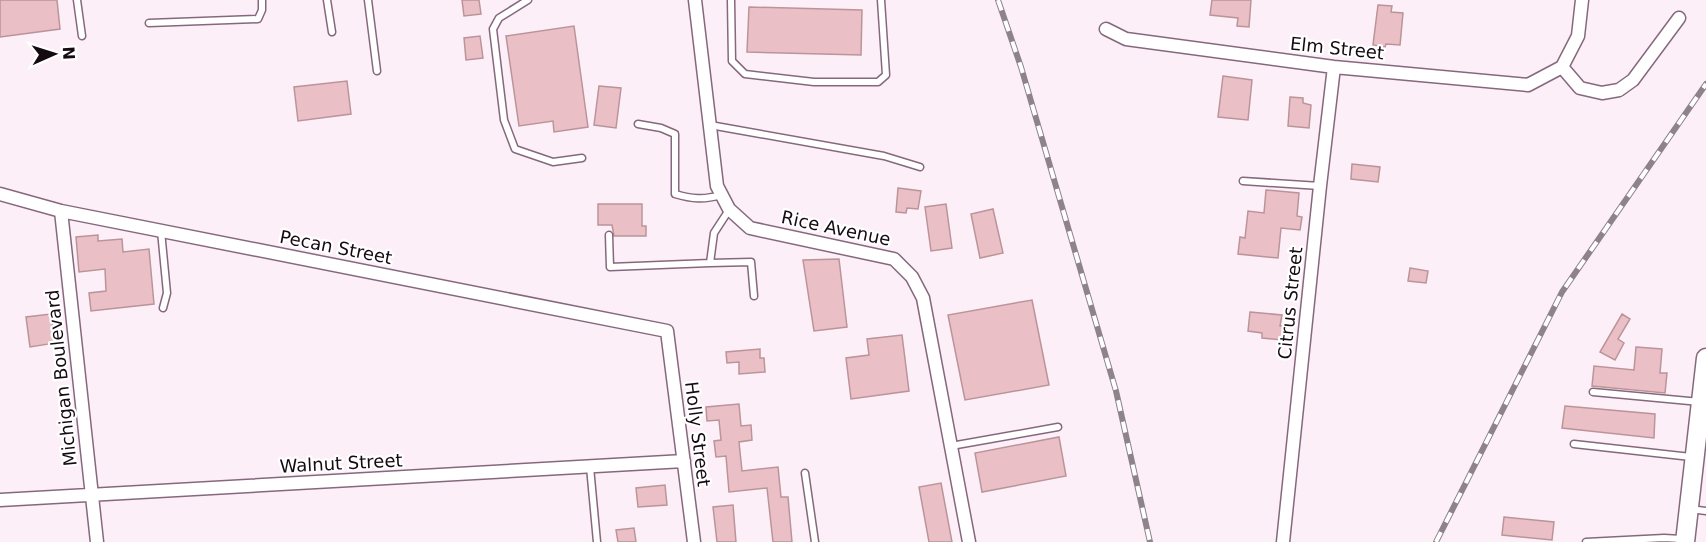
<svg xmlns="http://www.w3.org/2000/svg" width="1706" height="542" font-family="'DejaVu Sans',sans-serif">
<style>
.building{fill:#eac0c6;stroke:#bb949a;stroke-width:1.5}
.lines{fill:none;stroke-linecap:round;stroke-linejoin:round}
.lane-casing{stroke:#86687d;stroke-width:9}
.street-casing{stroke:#86687d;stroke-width:15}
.secondary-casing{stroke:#86687d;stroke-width:21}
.lane{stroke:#fff;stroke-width:6}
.street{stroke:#fff;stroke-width:12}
.secondary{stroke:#fff;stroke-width:18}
.rail-casing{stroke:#8e828b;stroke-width:6}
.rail{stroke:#fff;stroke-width:4;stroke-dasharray:11;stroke-linecap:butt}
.labels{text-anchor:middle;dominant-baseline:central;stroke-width:4.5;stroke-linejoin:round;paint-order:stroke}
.street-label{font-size:18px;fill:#150a12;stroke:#fff}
</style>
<rect width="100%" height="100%" fill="#fceff8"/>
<path class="building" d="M0 0H57L60 29 0 37Z
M462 0H479L481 14 464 16Z
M1212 0H1251L1249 27 1237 26 1238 18 1210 15Z
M1378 5 1392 6 1391 12 1403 13 1400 45 1386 44 1385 47 1373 45Z
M749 7 862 10 861 55 747 52Z
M574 26 588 127 554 132 553 121 519 126 506 36Z
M480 36 483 58 466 60 464 38Z
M1223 76 1252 80 1248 120 1218 117Z
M347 81 351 114 298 121 294 87Z
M599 86 621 88 616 128 594 125Z
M1290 97 1303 98V103L1311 105 1309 128 1288 126Z
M1352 164 1380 167 1378 182 1351 179Z
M898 188 921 191 918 209 907 208 906 213 896 212Z
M1266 190 1299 193 1297 216 1302 217 1300 230 1281 228 1278 258 1238 254 1240 237 1245 238 1248 211 1264 213Z
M598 204H642V226H646V236H614L612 225H598Z
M946 204 952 248 931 251 925 207Z
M993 209 1003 253 980 258 971 214Z
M98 235V241L122 239 123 252 149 249 154 304 91 311 89 293 106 291 105 269 79 272 76 237Z
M839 259 847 327 814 331 803 260Z
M1410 268 1428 271 1426 283 1408 281Z
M1032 300 1049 385 965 400 948 315Z
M1250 312 1282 315 1280 326H1284L1282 340 1262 338V333L1248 331Z
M51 314 55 343 30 347 26 317Z
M1622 314 1630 319 1618 339 1624 343 1615 360 1600 352Z
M902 335 909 391 851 399 846 358 869 355 867 339Z
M1636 347 1662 349 1660 373H1667L1665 393 1592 386 1594 366 1634 370Z
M760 349V358H764L765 372 739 374V362L727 363 726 352Z
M739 404 741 426 751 425 752 440 739 442 742 471 778 467 781 497H788L792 542H773L767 488 729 492 726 456 716 457 714 441 721 440 719 420 707 421 706 407Z
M1565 406 1655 414 1654 438 1562 428Z
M1059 437 1066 476 982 492 975 453Z
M941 483 952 542H929L919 487Z
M665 485 667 505 638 507 636 488Z
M733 505 736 542H717L713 507Z
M1504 517 1554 522 1552 540 1502 535Z
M634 528 636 542H618L616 530Z"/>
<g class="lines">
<defs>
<path id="lane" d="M77 0 82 36
M327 0 332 32
M368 0 377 71
M528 0 499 18 493 29 504 120 515 149 553 162 582 158
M731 0 732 61 745 74 814 82H878L886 75 881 0
M149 23 258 19 262 10V0
M638 124 661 128 675 134V194C692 199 704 200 721 195
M710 125 884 156 920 167
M1243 181 1320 186
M729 210 714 233 710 263 751 262 754 296
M161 231 167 293 163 308
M609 235 610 267 710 263
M1593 392 1700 402
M1574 444 1691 457
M951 446 1058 427
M590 467 597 542
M805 473 815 542
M1690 509 1706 511
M1586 542 1664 538 1682 539"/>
<path id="street" d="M695 0 717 186 729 209 750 228 894 259 912 277 923 298 969 542
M1106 29 1126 39 1334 67 1528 85 1562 67 1580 88 1602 93 1619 90 1633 80 1679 18
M1562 67 1578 36 1582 0
M0 194 61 211 667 331 694 542
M61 211 97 542
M0 500 684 461
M1283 542 1320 186 1334 67"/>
<path id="secondary" d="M1685 542 1706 358"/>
</defs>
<use href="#lane" class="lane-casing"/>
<use href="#street" class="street-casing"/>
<use href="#secondary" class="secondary-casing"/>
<use href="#lane" class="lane"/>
<use href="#street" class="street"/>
<use href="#secondary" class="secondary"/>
<defs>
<path id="rail" d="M998 0 1021 67 1116 391 1150 542
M1436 542 1562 292 1706 84"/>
</defs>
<use href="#rail" class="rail-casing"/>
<use href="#rail" class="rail"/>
</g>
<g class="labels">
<g class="street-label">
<text transform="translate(1337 48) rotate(6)">Elm Street</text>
<text transform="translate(836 228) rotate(12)">Rice Avenue</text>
<text transform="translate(336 247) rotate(11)">Pecan Street</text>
<text transform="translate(1290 303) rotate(-84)">Citrus Street</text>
<text transform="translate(61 378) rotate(-96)">Michigan Boulevard</text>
<text transform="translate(698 434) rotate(83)">Holly Street</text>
<text transform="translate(341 463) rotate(-3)">Walnut Street</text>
</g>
</g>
<g transform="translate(54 54) rotate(87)" stroke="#ffffff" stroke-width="4.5" paint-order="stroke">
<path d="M0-4.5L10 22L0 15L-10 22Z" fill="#150a12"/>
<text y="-9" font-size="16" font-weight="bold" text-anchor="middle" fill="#150a12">N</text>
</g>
</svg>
